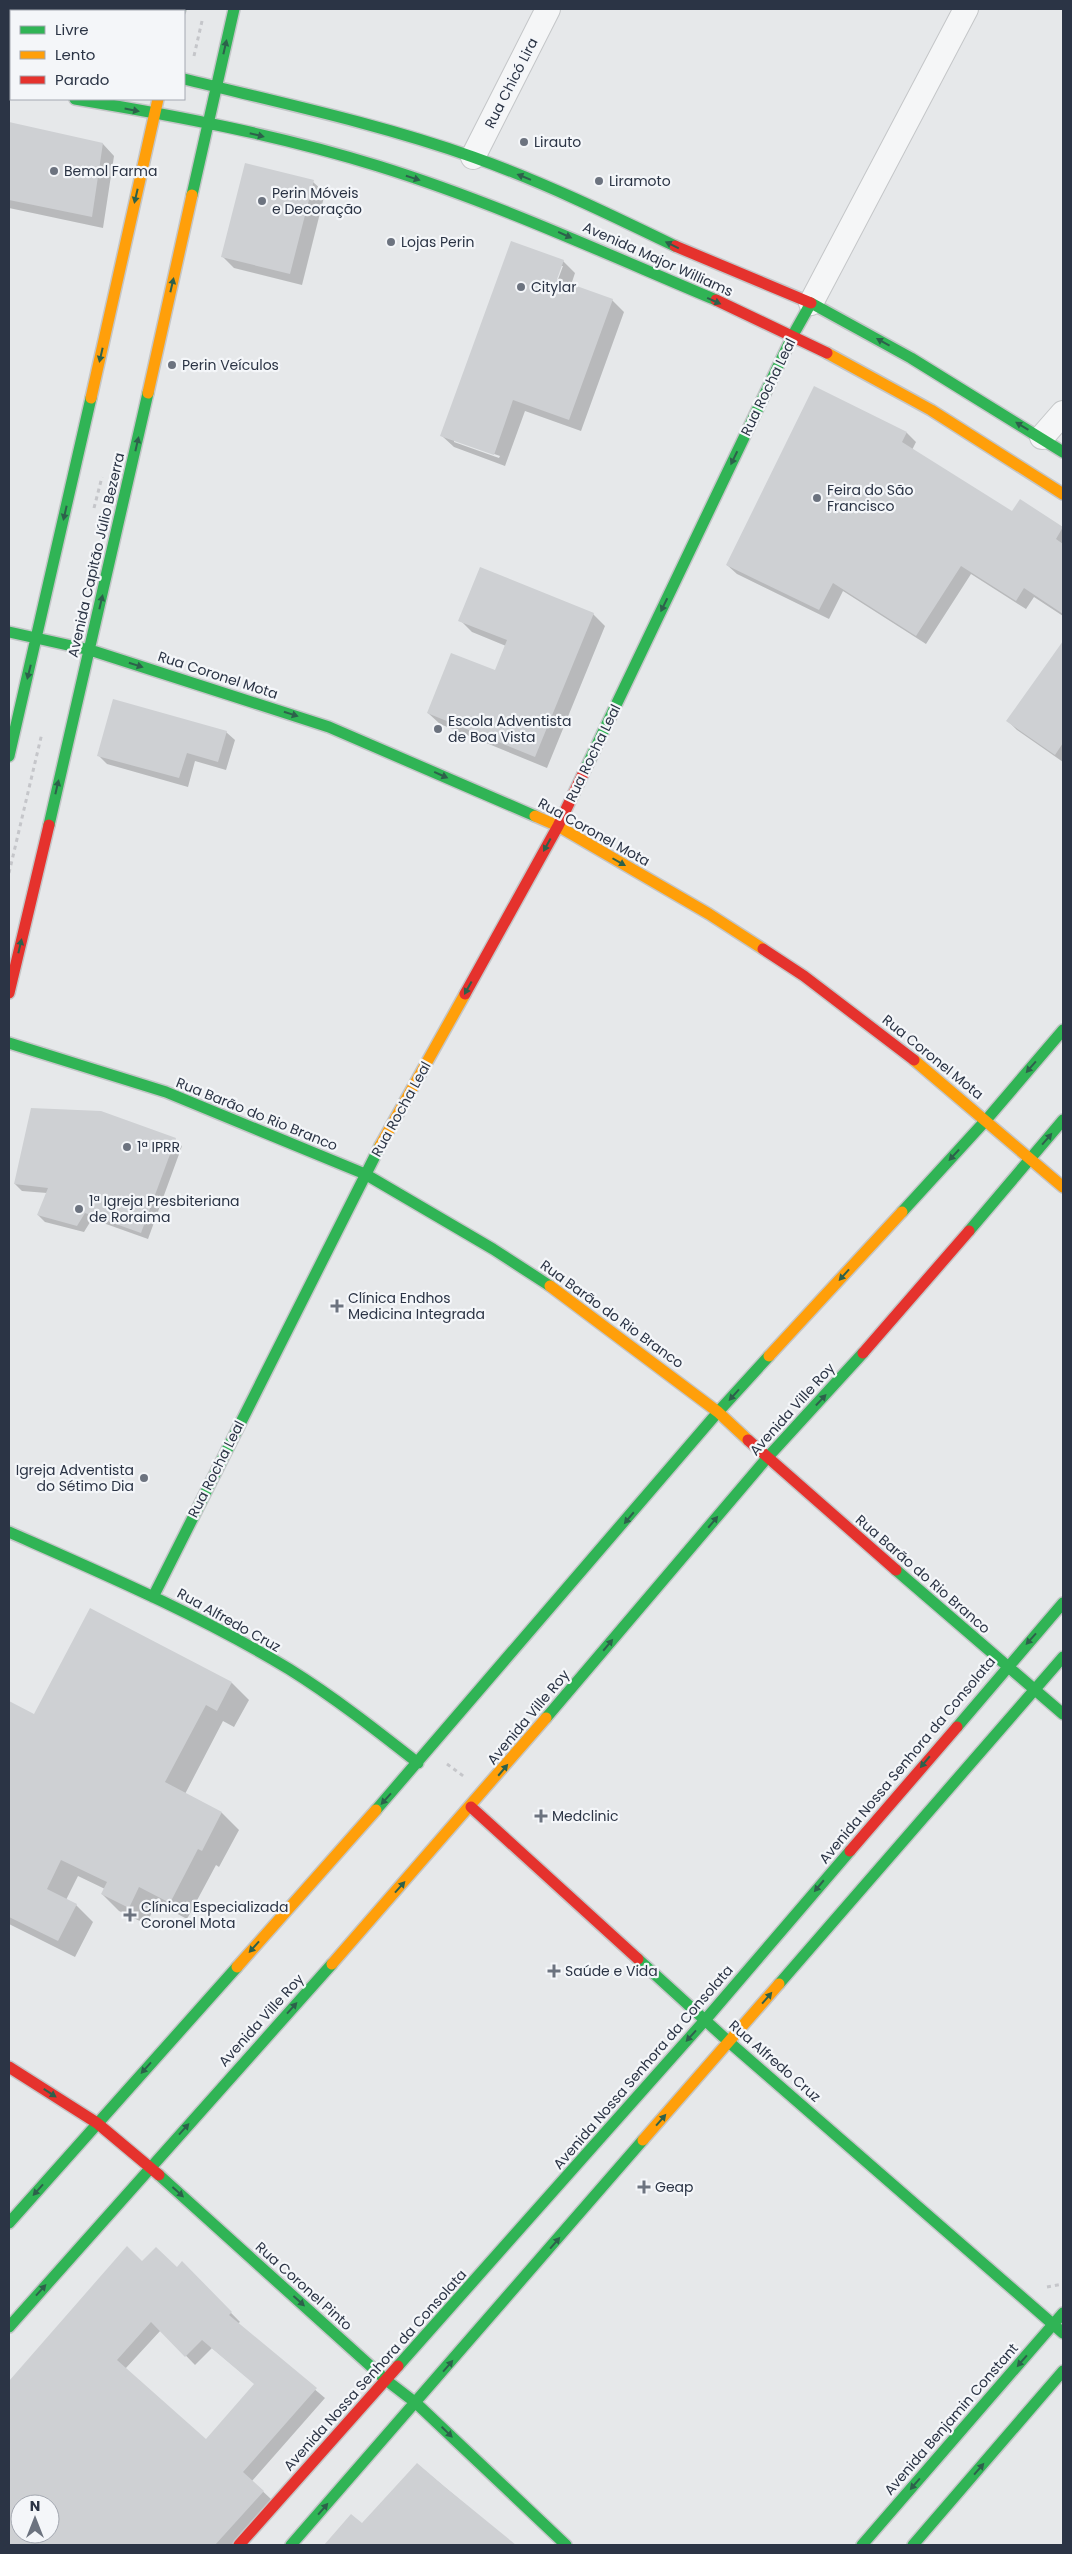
<svg xmlns="http://www.w3.org/2000/svg" width="1072" height="2554" font-family="Poppins,sans-serif">
<style>
.shadow{fill:#0003;fill-rule:evenodd}
.building{fill:#ced0d3;fill-rule:evenodd}
.lines{fill:none;stroke-linecap:round;stroke-linejoin:round}
.street-casing{stroke:#c4c6c8;stroke-width:26}
.fast-casing{stroke:#c4c6c8;stroke-width:14}
.slow-casing{stroke:#c4c6c8;stroke-width:14}
.jam-casing{stroke:#c4c6c8;stroke-width:14}
.path{stroke:#c5c6ca;stroke-width:3;stroke-dasharray:4 4;stroke-linecap:butt}
.street{stroke:#f5f6f7;stroke-width:24}
.fast{stroke:#30b455;stroke-width:11}
.slow{stroke:#ff9f0a;stroke-width:11}
.jam{stroke:#e5322d;stroke-width:11}
.oneway{fill:#2d614b}
.poi-dot{fill:#6c737f;stroke:#f4f6f9;stroke-width:2}
.labels{text-anchor:middle;dominant-baseline:central;stroke-width:4.5;stroke-linejoin:round;paint-order:stroke}
.street-label{font-size:14px;fill:#2b3445;stroke:#f4f6f9}
.poi-label{font-size:14px;fill:#2b3445;stroke:#f4f6f9;text-anchor:start}
</style>
<rect width="100%" height="100%" fill="#e6e8ea"/>
<path class="shadow" d="M9 9H29L28 11H11V15H9Z
M109 9H120L116 11Z
M9 123 103 144 114 156 103 228 9 208Z
M313 182 325 193 302 285 234 268 222 256Z
M563 261 575 273 571 285 612 300 624 312 581 431 525 411 505 466 454 447 442 436ZM561 266H563L556 285H554ZM454 440 500 456 499 458 454 442Z
M814 388 907 433 916 442 912 450 1012 513 1020 501 1063 529V616L1034 597 1026 609 971 574 926 644 843 591 829 619 737 574 727 565Z
M593 614 605 626 547 768 440 724 428 713 495 672 506 646 472 632 460 620Z
M1063 643V762L1017 730 1008 721Z
M226 732 235 740 226 770 195 761 188 787 107 764 98 755Z
M175 1139 182 1146 148 1239 92 1219 84 1232 45 1222 38 1215 47 1193 22 1191 15 1184Z
M232 1683 249 1700 234 1727 223 1721 185 1794 222 1813 239 1830 219 1867 216 1865 187 1919 157 1903 146 1924 119 1911 102 1894 105 1889 78 1876 66 1900 76 1905 93 1922 75 1957 9 1924V1702L35 1716Z
M142 2263 177 2268 182 2263 240 2322 237 2324 325 2398 252 2481 272 2500 232 2545H9V2383L68 2317ZM161 2330 195 2365 212 2348 255 2384 206 2441 125 2369ZM20 2504H50V2534H20Z
M417 2464 514 2545H329L327 2543 362 2525Z"/>
<path class="building" d="M9 122 103 143 92 217 9 200Z
M245 163 314 180 290 274 221 257Z
M511 241 564 260 557 279 613 299 569 420 513 400 494 455 440 436Z
M814 386 907 432 902 442 1012 511 1020 499 1063 527 1056 539 1063 544V614L1024 588 1016 601 961 566 916 636 833 583 819 610 726 565Z
M480 567 594 613 535 757 427 713 451 653 495 670 507 640 458 621Z
M1063 641V743L1055 755 1006 721Z
M113 699 227 731 218 762 187 753 179 778 97 756Z
M31 1108 101 1111 176 1138 141 1233 85 1213 77 1226 37 1215 48 1188 14 1184Z
M90 1608 232 1682 217 1711 206 1705 165 1782 222 1812 202 1851 198 1849 170 1903 139 1887 129 1908 101 1894 107 1882 61 1860 47 1889 77 1904 58 1941 9 1917V1701L34 1714Z
M127 2246 142 2261 156 2247 177 2267 182 2261 232 2312 229 2315 317 2388 243 2472 264 2491 215 2545H9V2381ZM151 2322 185 2357 202 2340 254 2384 206 2439 117 2360ZM20 2504H50V2534H20Z
M417 2463 445 2487 516 2545H324L351 2514 362 2523Z"/>
<g class="lines">
<defs>
<path id="street" d="M473 157 548 9
M811 303 966 9
M1042 437 1063 413"/>
<path id="fast" d="M179 11 180 9
M9 46H11
M184 79C281 103 380 124 473 157 543 182 609 214 675 246
M9 87 11 88
M75 99C177 116 279 135 378 166 494 202 604 253 716 300
M192 195 234 9
M811 303 911 358 1063 452
M9 632 90 650 329 727 535 816
M9 756 91 398
M584 772 793 335 811 303
M49 825 148 393
M9 1043 166 1092 365 1174 493 1249 550 1286
M902 1212 987 1119 1063 1030
M969 1231 1063 1120
M9 1532C104 1574 200 1615 289 1669 334 1697 376 1730 418 1763
M896 1570 1063 1714
M153 1597 380 1146
M546 1718 767 1458 863 1353
M957 1727 1063 1603
M376 1810 718 1412 769 1356
M638 1959 729 2042 1063 2333
M779 1984 1063 1657
M159 2175 386 2380 416 2403 566 2545
M9 2223 237 1967
M9 2327 332 1964
M398 2366 706 2019 850 1851
M291 2545 643 2140
M862 2545 1063 2313
M913 2545 1063 2371"/>
<path id="slow" d="M827 353 931 410 1063 494
M148 393 192 195
M91 398 158 99
M535 816 558 826 709 914 763 949
M914 1060 1063 1187
M380 1146 465 994
M550 1286 718 1412 748 1440
M769 1356 902 1212
M332 1964 546 1718
M237 1967 376 1810
M643 2140 779 1984"/>
<path id="jam" d="M675 246 811 303
M716 300 827 353
M763 949 804 976 914 1060
M9 993 49 825
M465 994 558 826 584 772
M863 1353 969 1231
M748 1440 896 1570
M471 1807 638 1959
M850 1851 957 1727
M9 2067 97 2123 159 2175
M239 2545 398 2366"/>
</defs>
<use href="#street" class="street-casing"/>
<use href="#fast" class="fast-casing"/>
<use href="#slow" class="slow-casing"/>
<use href="#jam" class="jam-casing"/>
<path class="path" d="M194 56 202 21
M94 508 102 477
M9 873 42 733
M447 1764 466 1778
M1047 2287 1063 2284"/>
<use href="#street" class="street"/>
<use href="#fast" class="fast"/>
<use href="#slow" class="slow"/>
<use href="#jam" class="jam"/>
</g>
<defs><path id="oneway-solid" d="M-6-.8H1V-3.2L6.5 0L1 3.2V.8H-6Z" transform="scale(1.25)"/></defs>
<g class="oneway">
<use href="#oneway-solid" transform="translate(225 47) rotate(-77)"/>
<use href="#oneway-solid" transform="translate(132 110) rotate(11)"/>
<use href="#oneway-solid" transform="translate(257 135) rotate(14)"/>
<use href="#oneway-solid" transform="translate(524 177) rotate(-158)"/>
<use href="#oneway-solid" transform="translate(413 178) rotate(18)"/>
<use href="#oneway-solid" transform="translate(136 196) rotate(103)"/>
<use href="#oneway-solid" transform="translate(565 235) rotate(24)"/>
<use href="#oneway-solid" transform="translate(672 245) rotate(-154)"/>
<use href="#oneway-solid" transform="translate(172 285) rotate(-77)"/>
<use href="#oneway-solid" transform="translate(714 301) rotate(24)"/>
<use href="#oneway-solid" transform="translate(883 342) rotate(-151)"/>
<use href="#oneway-solid" transform="translate(101 355) rotate(103)"/>
<use href="#oneway-solid" transform="translate(1022 426) rotate(-149)"/>
<use href="#oneway-solid" transform="translate(137 444) rotate(-77)"/>
<use href="#oneway-solid" transform="translate(734 458) rotate(116)"/>
<use href="#oneway-solid" transform="translate(65 513) rotate(103)"/>
<use href="#oneway-solid" transform="translate(101 602) rotate(-77)"/>
<use href="#oneway-solid" transform="translate(664 605) rotate(116)"/>
<use href="#oneway-solid" transform="translate(136 665) rotate(18)"/>
<use href="#oneway-solid" transform="translate(29 672) rotate(104)"/>
<use href="#oneway-solid" transform="translate(291 714) rotate(18)"/>
<use href="#oneway-solid" transform="translate(441 775) rotate(24)"/>
<use href="#oneway-solid" transform="translate(57 787) rotate(-77)"/>
<use href="#oneway-solid" transform="translate(547 845) rotate(119)"/>
<use href="#oneway-solid" transform="translate(619 862) rotate(30)"/>
<use href="#oneway-solid" transform="translate(20 946) rotate(-77)"/>
<use href="#oneway-solid" transform="translate(468 988) rotate(119)"/>
<use href="#oneway-solid" transform="translate(1031 1067) rotate(131)"/>
<use href="#oneway-solid" transform="translate(1047 1139) rotate(-49)"/>
<use href="#oneway-solid" transform="translate(954 1155) rotate(133)"/>
<use href="#oneway-solid" transform="translate(844 1275) rotate(132)"/>
<use href="#oneway-solid" transform="translate(734 1395) rotate(132)"/>
<use href="#oneway-solid" transform="translate(821 1400) rotate(-47)"/>
<use href="#oneway-solid" transform="translate(629 1518) rotate(130)"/>
<use href="#oneway-solid" transform="translate(713 1522) rotate(-50)"/>
<use href="#oneway-solid" transform="translate(1031 1639) rotate(132)"/>
<use href="#oneway-solid" transform="translate(608 1645) rotate(-50)"/>
<use href="#oneway-solid" transform="translate(925 1762) rotate(130)"/>
<use href="#oneway-solid" transform="translate(503 1770) rotate(-50)"/>
<use href="#oneway-solid" transform="translate(386 1799) rotate(132)"/>
<use href="#oneway-solid" transform="translate(819 1886) rotate(130)"/>
<use href="#oneway-solid" transform="translate(400 1887) rotate(-48)"/>
<use href="#oneway-solid" transform="translate(254 1947) rotate(132)"/>
<use href="#oneway-solid" transform="translate(767 1998) rotate(-49)"/>
<use href="#oneway-solid" transform="translate(292 2008) rotate(-48)"/>
<use href="#oneway-solid" transform="translate(691 2036) rotate(132)"/>
<use href="#oneway-solid" transform="translate(146 2068) rotate(132)"/>
<use href="#oneway-solid" transform="translate(50 2093) rotate(33)"/>
<use href="#oneway-solid" transform="translate(661 2120) rotate(-49)"/>
<use href="#oneway-solid" transform="translate(184 2129) rotate(-48)"/>
<use href="#oneway-solid" transform="translate(38 2190) rotate(132)"/>
<use href="#oneway-solid" transform="translate(178 2192) rotate(42)"/>
<use href="#oneway-solid" transform="translate(555 2243) rotate(-49)"/>
<use href="#oneway-solid" transform="translate(41 2290) rotate(-48)"/>
<use href="#oneway-solid" transform="translate(299 2301) rotate(42)"/>
<use href="#oneway-solid" transform="translate(1022 2361) rotate(131)"/>
<use href="#oneway-solid" transform="translate(448 2366) rotate(-49)"/>
<use href="#oneway-solid" transform="translate(447 2432) rotate(44)"/>
<use href="#oneway-solid" transform="translate(979 2469) rotate(-49)"/>
<use href="#oneway-solid" transform="translate(915 2484) rotate(131)"/>
<use href="#oneway-solid" transform="translate(323 2509) rotate(-49)"/>
</g>
<g class="poi-dot">
<circle cx="524" cy="142" r="5"/>
<circle cx="54" cy="171" r="5"/>
<circle cx="599" cy="181" r="5"/>
<circle cx="262" cy="201" r="5"/>
<circle cx="391" cy="242" r="5"/>
<circle cx="521" cy="287" r="5"/>
<circle cx="172" cy="365" r="5"/>
<circle cx="817" cy="498" r="5"/>
<circle cx="438" cy="729" r="5"/>
<circle cx="127" cy="1147" r="5"/>
<circle cx="79" cy="1209" r="5"/>
<path d="M334.5 1298.5h5v5h5v5h-5v5h-5v-5h-5v-5h5z"/>
<circle cx="144" cy="1478" r="5"/>
<path d="M538.5 1808.5h5v5h5v5h-5v5h-5v-5h-5v-5h5z"/>
<path d="M127.5 1907.5h5v5h5v5h-5v5h-5v-5h-5v-5h5z"/>
<path d="M551.5 1963.5h5v5h5v5h-5v5h-5v-5h-5v-5h5z"/>
<path d="M641.5 2179.5h5v5h5v5h-5v5h-5v-5h-5v-5h5z"/>
</g>
<g class="labels">
<g class="street-label">
<text transform="translate(511 83) rotate(-63)">Rua Chicó Lira</text>
<text transform="translate(658 259) rotate(24)">Avenida Major Williams</text>
<text transform="translate(768 387) rotate(-64)">Rua Rocha Leal</text>
<text transform="translate(96 555) rotate(-77)">Avenida Capitão Júlio Bezerra</text>
<text transform="translate(218 675) rotate(18)">Rua Coronel Mota</text>
<text transform="translate(593 753) rotate(-64)">Rua Rocha Leal</text>
<text transform="translate(594 832) rotate(29)">Rua Coronel Mota</text>
<text transform="translate(933 1057) rotate(39)">Rua Coronel Mota</text>
<text transform="translate(401 1109) rotate(-61)">Rua Rocha Leal</text>
<text transform="translate(257 1114) rotate(22)">Rua Barão do Rio Branco</text>
<text transform="translate(612 1314) rotate(36)">Rua Barão do Rio Branco</text>
<text transform="translate(792 1409) rotate(-48)">Avenida Ville Roy</text>
<text transform="translate(216 1469) rotate(-63)">Rua Rocha Leal</text>
<text transform="translate(923 1574) rotate(41)">Rua Barão do Rio Branco</text>
<text transform="translate(229 1620) rotate(29)">Rua Alfredo Cruz</text>
<text transform="translate(528 1717) rotate(-50)">Avenida Ville Roy</text>
<text transform="translate(907 1760) rotate(-50)">Avenida Nossa Senhora da Consolata</text>
<text transform="translate(261 2020) rotate(-48)">Avenida Ville Roy</text>
<text transform="translate(775 2061) rotate(41)">Rua Alfredo Cruz</text>
<text transform="translate(643 2067) rotate(-49)">Avenida Nossa Senhora da Consolata</text>
<text transform="translate(304 2286) rotate(42)">Rua Coronel Pinto</text>
<text transform="translate(375 2370) rotate(-48)">Avenida Nossa Senhora da Consolata</text>
<text transform="translate(951 2419) rotate(-49)">Avenida Benjamin Constant</text>
</g>
<g class="poi-label">
<text x="534" y="142">Lirauto</text>
<text x="64" y="171">Bemol Farma</text>
<text x="609" y="181">Liramoto</text>
<text x="272" y="193">Perin Móveis<tspan x="272" dy="16">e Decoração</tspan></text>
<text x="401" y="242">Lojas Perin</text>
<text x="531" y="287">Citylar</text>
<text x="182" y="365">Perin Veículos</text>
<text x="827" y="490">Feira do São<tspan x="827" dy="16">Francisco</tspan></text>
<text x="448" y="721">Escola Adventista<tspan x="448" dy="16">de Boa Vista</tspan></text>
<text x="137" y="1147">1ª IPRR</text>
<text x="89" y="1201">1ª Igreja Presbiteriana<tspan x="89" dy="16">de Roraima</tspan></text>
<text x="348" y="1298">Clínica Endhos<tspan x="348" dy="16">Medicina Integrada</tspan></text>
<text x="134" y="1470" text-anchor="end">Igreja Adventista<tspan x="134" dy="16">do Sétimo Dia</tspan></text>
<text x="552" y="1816">Medclinic</text>
<text x="141" y="1907">Clínica Especializada<tspan x="141" dy="16">Coronel Mota</tspan></text>
<text x="565" y="1971">Saúde e Vida</text>
<text x="655" y="2187">Geap</text>
</g>
</g>
<rect width="1072" height="2554" fill="none" stroke="#2b3445" stroke-width="20"/>
<rect x="10" y="10" width="175" height="90" fill="#f4f6f9" stroke="#a4a8b1"/>
<rect x="20" y="26" width="25" height="8" fill="#30b455" stroke="#a4a8b1"/>
<text x="55" y="35" font-size="15" fill="#2b3445">Livre</text>
<rect x="20" y="51" width="25" height="8" fill="#ff9f0a" stroke="#a4a8b1"/>
<text x="55" y="60" font-size="15" fill="#2b3445">Lento</text>
<rect x="20" y="76" width="25" height="8" fill="#e5322d" stroke="#a4a8b1"/>
<text x="55" y="85" font-size="15" fill="#2b3445">Parado</text>
<g transform="translate(35 2519)"><circle r="24" fill="#f4f6f9" stroke="#a4a8b1"/>
<path d="M0-4L9 19L0 12L-9 19Z" fill="#6c737f"/>
<text y="-8" font-size="14" font-weight="bold" text-anchor="middle" fill="#2b3445">N</text>
</g>
</svg>
